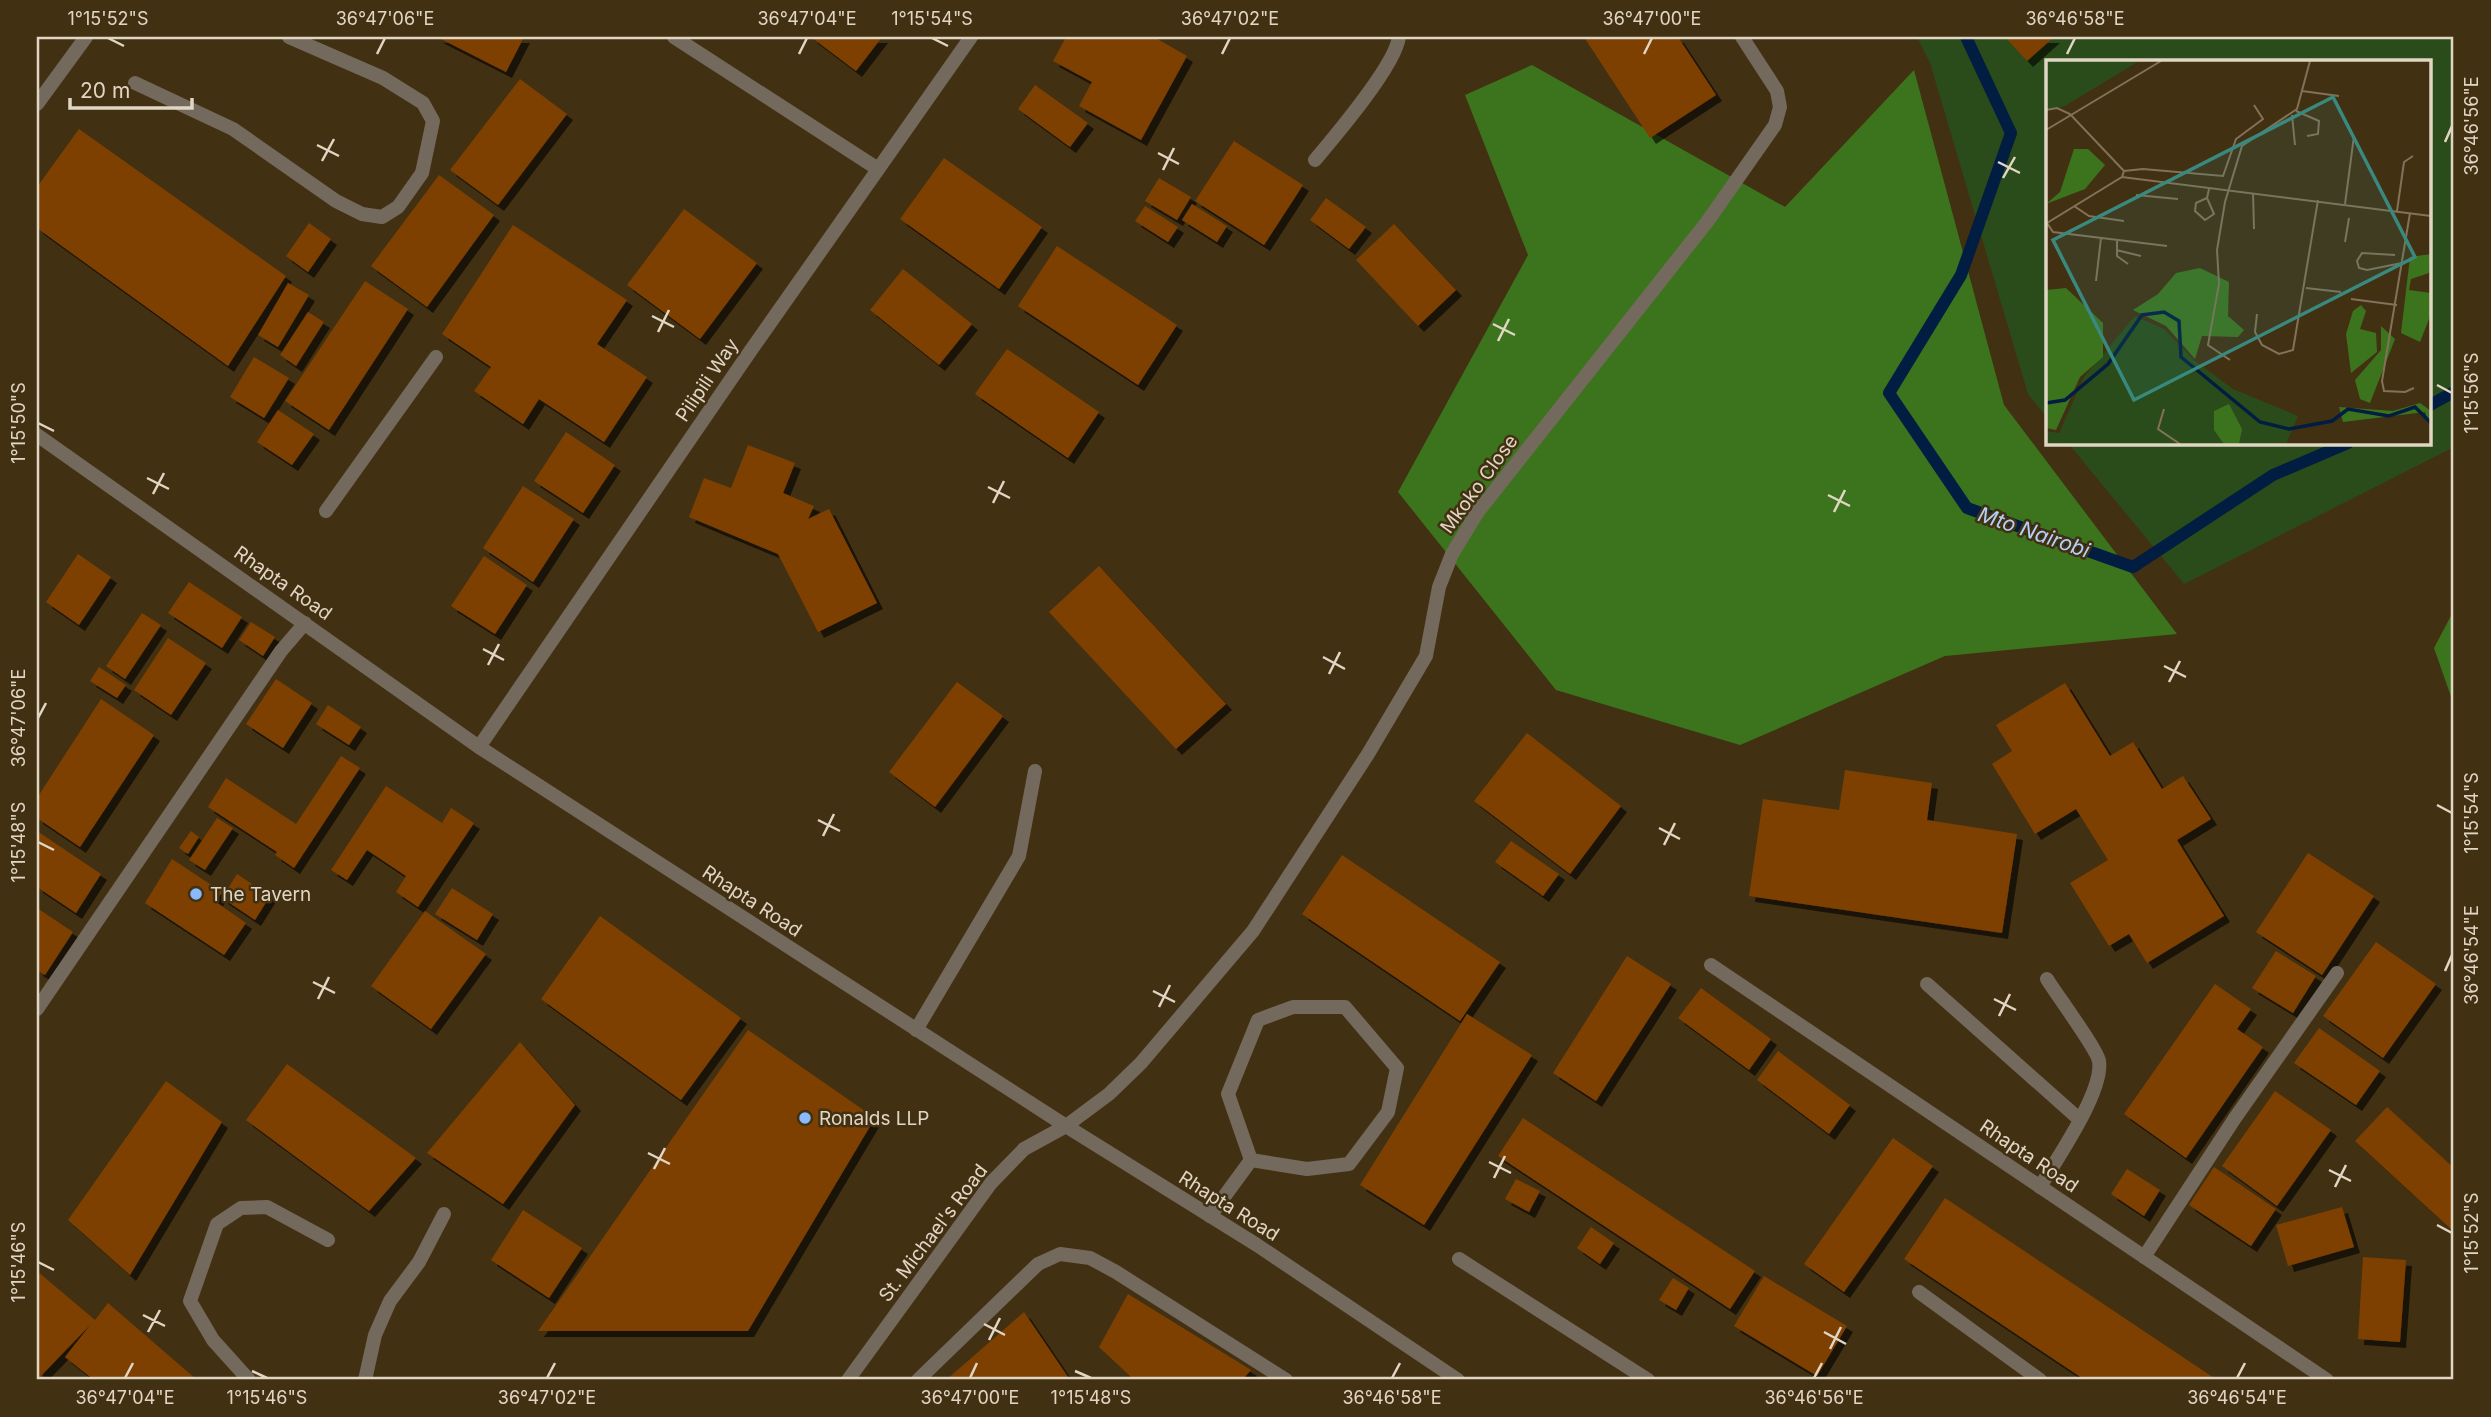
<svg xmlns="http://www.w3.org/2000/svg" width="2491" height="1417" font-family="Inter,sans-serif">
<style>
.green{fill:#2a4c1a}
.forest{fill:#3c741e}
.lines{fill:none;stroke-linecap:round;stroke-linejoin:round}
.stream{stroke:#021d42;stroke-width:12}
.building{fill:#7d4003;filter:url(#shadow)}
.lane{stroke:#73695c;stroke-width:14}
.street{stroke:#73695c;stroke-width:14}
.ticks{fill:none;stroke:#e1d5c4;stroke-width:2.5}
.poi-dot{fill:#8abafc;stroke:#423012;stroke-width:2.5}
.labels{text-anchor:middle;dominant-baseline:central;stroke-width:5;stroke-linejoin:round;paint-order:stroke}
.street-label{font-size:19px;fill:#e1d5c4;stroke:#423012}
.poi-label{font-size:19px;fill:#e1d5c4;stroke:#423012;text-anchor:start}
.water-label{font-size:21px;font-style:italic;fill:#b4d1fa;stroke:#423012}
.inset-river{fill:none;stroke:#021d42;stroke-width:3.5}
.inset-road{fill:none;stroke:#827259;stroke-width:2}
.view{fill:#39897f;fill-opacity:0.15;stroke:#39897f;stroke-width:3.5}
.inset-edge{fill:none;stroke:#e1d5c4;stroke-width:3.5}
.neatline{fill:none;stroke:#e1d5c4;stroke-width:2.5}
.ticks-label{font-size:18px;text-anchor:middle;fill:#e1d5c4}
</style>
<defs>
<filter id="shadow"><feDropShadow dx="6" dy="6" stdDeviation="0" flood-color="#0009"/></filter>
</defs>
<rect width="100%" height="100%" fill="#423012"/>
<path class="green" d="M1917 37H2454V447L2184 584 2068 443H2430V61H2048V419L2028 394 1930 63Z"/>
<path class="forest" d="M1532 65 1785 207 1914 70 2004 405 2177 634 1945 656 1740 745 1556 690 1398 492 1528 255 1465 95Z
M2454 610V705L2434 648Z"/>
<g class="lines">
<path class="stream" d="M1966 37 2011 133 1961 275 1889 393 1967 508 2133 567 2273 475 2348 443
M2430 405 2454 392"/>
</g>
<path class="building" d="M437 37H524L506 72Z
M811 37H882L856 71Z
M1066 37H1154L1187 56 1141 140 1079 106 1092 82 1053 61Z
M1584 37H1678L1716 95 1650 138Z
M2005 37H2054L2027 61Z
M520 79 567 114 498 205 450 170Z
M1035 85 1088 123 1070 147 1018 109Z
M79 129 286 276 228 366 37 228V187Z
M1234 141 1303 185 1264 245 1195 201Z
M944 158 1042 227 999 289 900 219Z
M439 175 494 215 427 307 371 266Z
M1159 178 1191 197 1177 220 1145 201Z
M1326 198 1366 227 1349 249 1310 220Z
M1192 204 1227 226 1217 242 1182 220Z
M1145 206 1178 227 1168 242 1135 221Z
M684 209 757 263 700 339 627 285Z
M309 223 331 239 308 272 286 256Z
M1394 224 1456 290 1418 326 1356 260Z
M513 225 627 300 597 344 647 377 604 442 539 399 523 424 474 391 491 367 442 334Z
M1057 246 1177 325 1138 385 1018 306Z
M903 269 972 324 939 365 870 310Z
M365 281 408 309 329 430 285 401Z
M288 283 309 295 278 347 258 335Z
M308 312 324 322 296 366 280 355Z
M1007 349 1099 412 1068 458 975 394Z
M254 357 289 378 264 418 230 397Z
M278 410 314 434 292 465 257 442Z
M566 432 615 465 583 513 534 481Z
M748 445 795 463 783 493 814 506 808 519 829 509 877 603 818 632 778 554 689 517 704 478 731 488Z
M523 486 574 519 533 582 483 548Z
M78 554 111 577 79 625 46 602Z
M484 556 527 585 495 634 451 606Z
M1099 566 1226 704 1176 749 1049 612Z
M189 582 242 617 222 648 168 613Z
M142 613 161 625 125 679 106 666Z
M251 622 275 637 263 656 239 640Z
M168 638 206 663 171 715 134 690Z
M99 667 126 685 117 698 90 681Z
M276 679 312 703 283 748 246 724Z
M957 682 1003 716 935 807 889 772Z
M2065 683 2110 756 2133 742 2162 789 2183 776 2211 819 2177 840 2224 916 2147 963 2129 934 2109 946 2070 883 2108 860 2076 809 2035 834 1992 764 2012 751 1996 725Z
M101 699 154 735 80 847 37 818V798Z
M328 705 361 727 349 745 316 724Z
M1527 733 1621 806 1570 874 1474 801Z
M341 756 360 768 294 868 275 855 277 852 208 807 226 778 296 824Z
M1845 770 1932 783 1927 820 2017 834 2002 933 1749 896 1763 799 1839 810Z
M386 786 442 823 451 808 474 823 418 907 396 892 406 876 367 850 347 880 331 870Z
M217 818 233 828 205 870 189 860Z
M37 831 101 874 76 913 37 887Z
M191 831 199 837 188 854 179 848Z
M1511 841 1559 874 1543 896 1495 862Z
M2308 853 2374 896 2322 975 2256 932Z
M1342 855 1500 962 1460 1021 1302 914Z
M172 859 222 892 216 902 246 923 224 955 145 903Z
M237 874 270 896 255 920 222 898Z
M452 888 493 914 477 940 435 914Z
M37 908 73 932 45 975 37 970Z
M425 911 486 954 431 1029 371 986Z
M600 916 741 1018 681 1100 541 999Z
M2376 942 2436 984 2383 1058 2323 1016Z
M2276 951 2316 976 2293 1013 2252 988Z
M1627 956 1671 984 1596 1101 1553 1073Z
M2215 984 2251 1009 2237 1029 2263 1047 2186 1158 2124 1114Z
M1701 988 1771 1039 1749 1070 1678 1018Z
M1467 1014 1532 1055 1424 1225 1360 1185Z
M2319 1028 2380 1071 2356 1105 2294 1063Z
M748 1030 875 1118 748 1331H538Z
M520 1042 575 1105 503 1204 427 1153Z
M1778 1051 1850 1105 1829 1134 1757 1080Z
M287 1064 416 1158 369 1211 246 1120Z
M166 1081 222 1122 130 1275 68 1220Z
M2275 1091 2331 1130 2277 1206 2222 1166Z
M2387 1107 2454 1168V1232L2355 1141Z
M1523 1118 1755 1271 1730 1309 1498 1156Z
M1893 1138 1933 1166 1844 1292 1804 1264Z
M2214 1167 2276 1209 2251 1246 2189 1205Z
M2127 1169 2160 1190 2144 1216 2111 1194Z
M1516 1179 1540 1191 1529 1212 1505 1199Z
M1945 1198 2217 1380H2085L1904 1259Z
M2342 1207 2354 1247 2288 1266 2276 1225Z
M523 1210 582 1248 549 1298 491 1260Z
M1591 1227 1614 1243 1600 1264 1577 1248Z
M2363 1257 2406 1260 2400 1342 2358 1339Z
M37 1271 95 1320 108 1303 197 1380H94L65 1357 91 1324 37 1380Z
M1764 1276 1847 1326 1817 1376 1734 1326Z
M1673 1278 1689 1288 1676 1310 1659 1300Z
M1128 1294 1251 1370 1242 1380H1134L1099 1347Z
M1024 1312 1068 1377 1064 1380H946Z"/>
<g class="lines">
<path class="lane" d="M674 37 878 169
M326 511 436 357
M1927 984 2079 1119
M916 1030 1019 856 1035 771
M2040 1187C2056 1160 2104 1091 2099 1061 2097 1049 2056 994 2047 979
M1210 1216 1251 1160 1307 1169 1349 1164 1388 1112 1397 1068 1345 1007H1293L1258 1020 1228 1094 1251 1160
M2144 1257 2235 1118 2337 973
M1459 1259 1648 1380
M1919 1292 2040 1380
M249 1380 213 1340 190 1301 217 1224 241 1208 267 1207 328 1240
M365 1380 375 1335 390 1301 419 1262 444 1214"/>
<path class="street" d="M135 83 233 129 336 201 362 214 382 217 398 207 422 173 433 121 423 103 383 78 289 37
M37 104 86 37
M1315 160C1336 135 1395 66 1399 37
M37 435 479 747 1066 1126 1257 1245 1458 1380
M479 747 749 353 971 37
M1711 965 2327 1380
M37 1009 281 651 305 623
M848 1380 991 1183 1024 1149 1066 1126 1109 1094 1141 1063 1253 931 1368 754 1426 656 1439 587 1452 554 1477 513 1707 222 1775 125 1780 107 1777 91 1742 37
M918 1380 1038 1264 1060 1254 1090 1258 1116 1272 1286 1380"/>
</g>
<path class="ticks" d="M108 38 124 46M932 38 948 46M377 54 385 38M799 54 807 38M1222 54 1230 38M1644 54 1652 38M2067 54 2075 38M2445 142 2452 126M317 145 339 156M1158 153 1179 164M322 161 334 139M1998 162 2020 173M1163 170 1174 148M2003 178 2015 157M652 316 674 327M1493 324 1515 335M658 332 669 310M1498 341 1509 319M2437 385 2452 393M38 423 54 431M147 478 169 489M988 487 1010 498M153 494 164 473M1828 495 1850 506M993 503 1004 481M1834 512 1845 490M483 649 504 660M1323 657 1345 669M488 665 499 644M2164 666 2186 677M1329 674 1340 652M2169 682 2180 661M38 718 46 703M2437 805 2452 813M818 820 840 831M1659 828 1680 839M823 836 834 814M38 842 54 850M1664 845 1675 823M2445 971 2452 955M313 982 335 993M1153 991 1175 1002M318 999 329 977M1994 999 2016 1010M1159 1007 1170 985M1999 1016 2010 994M648 1153 670 1164M1489 1162 1511 1173M654 1169 665 1148M2329 1170 2351 1181M1494 1178 1505 1156M2335 1187 2346 1165M2437 1225 2452 1233M38 1262 54 1270M143 1315 165 1326M984 1324 1005 1335M148 1332 160 1310M1824 1332 1846 1344M989 1340 1000 1318M1830 1349 1841 1327M252 1371 267 1378M1075 1371 1091 1378M125 1378 133 1363M547 1378 555 1363M970 1378 977 1363M1392 1378 1400 1363M1814 1378 1822 1363M2237 1378 2245 1363"/>
<g class="poi-dot">
<circle cx="196" cy="894" r="7"/>
<circle cx="805" cy="1118" r="7"/>
</g>
<g class="labels">
<g class="street-label">
<text transform="translate(707 380) rotate(-56)">Pilipili Way</text>
<text transform="translate(1479 484) rotate(-54)">Mkoko Close</text>
<text transform="translate(283 583) rotate(35)">Rhapta Road</text>
<text transform="translate(752 901) rotate(33)">Rhapta Road</text>
<text transform="translate(2029 1156) rotate(34)">Rhapta Road</text>
<text transform="translate(1229 1206) rotate(32)">Rhapta Road</text>
<text transform="translate(933 1233) rotate(-53)">St. Michael's Road</text>
</g>
<g class="poi-label">
<text x="210" y="894">The Tavern</text>
<text x="819" y="1118">Ronalds LLP</text>
</g>
<g class="water-label">
<text transform="translate(2034 532) rotate(19)">Mto Nairobi</text>
</g>
</g>
<g transform="translate(2046 60)">
<rect width="385" height="385" fill="#423012"/>
<path d="M0 1H93L19 46 0 51ZM89 256 118 269 148 300 187 329 252 356 240 384H0V371L13 373 38 317Z" fill="#2a4c1a"/>
<path d="M28 89H42L59 105 39 129 0 144 14 132ZM385 194 383 213 365 219 363 230 385 233V254L374 282 355 273 364 197ZM154 208 183 222 182 256 198 270 192 277 156 276 149 299 120 266 87 250 112 234 130 213ZM20 228 57 263V297L34 317 10 370 0 368V230ZM315 245 320 251 314 269 330 273 331 292 305 313 300 274 307 251ZM335 266 349 279 324 343 314 339 309 320 335 290ZM374 343 385 351V369L379 352 297 362 293 347 347 351ZM183 344 196 369 193 384H178L168 370V351Z" fill="#3c741e"/>
<path class="inset-river" d="M0 343 19 340 62 304 96 255 118 252 133 261 135 297 214 362 243 369 286 361 302 349 343 356 369 347 385 363"/>
<path class="inset-road" d="M256 31 293 36M0 50 11 48 24 54 78 111M250 51 273 61 272 74 261 76M246 55 249 85M0 70 115 1M76 117 78 111 97 109 177 116 190 79 217 59 208 45M207 133 208 169M90 135 132 139M161 138 168 154 159 160 149 151 150 143 161 138 163 129M299 144 308 76M28 146 43 156 78 161M351 151 358 102 367 96M364 153 336 321 338 331 359 332 368 328M71 180V196L82 204M299 182 303 158M121 186 7 172 1 163 76 117 385 156M70 190 95 196M349 195 316 193 311 201 313 208 321 210 356 203M50 221 55 178M260 228 295 232M305 239 351 245M211 254 209 272 216 285 233 294 247 290 272 140M184 300 162 285 173 224 171 190 179 142 196 86 251 49 264 1M118 349 112 369 134 384"/>
<path class="view" d="M287 37 369 197 88 340 7 180Z"/>
<rect width="385" height="385" class="inset-edge"/>
</g>
<rect width="2491" height="1417" fill="none" stroke="#423012" stroke-width="77"/>
<path d="M70 98v10h122v-10" fill="none" stroke="#e1d5c4" stroke-width="3.5"/>
<text x="80" y="98" font-size="21" fill="#e1d5c4" stroke="#423012" stroke-width="5" paint-order="stroke">20 m</text>
<rect x="38" y="38" width="2414" height="1340" class="neatline"/>
<g class="ticks-label">
<text x="108" y="25">1°15'52"S</text>
<text x="385" y="25">36°47'06"E</text>
<text x="807" y="25">36°47'04"E</text>
<text x="932" y="25">1°15'54"S</text>
<text x="1230" y="25">36°47'02"E</text>
<text x="1652" y="25">36°47'00"E</text>
<text x="2075" y="25">36°46'58"E</text>
<text transform="translate(2472 126) rotate(-90)" y="6">36°46'56"E</text>
<text transform="translate(2472 393) rotate(-90)" y="6">1°15'56"S</text>
<text transform="translate(19 423) rotate(-90)" y="6">1°15'50"S</text>
<text transform="translate(19 718) rotate(-90)" y="6">36°47'06"E</text>
<text transform="translate(2472 813) rotate(-90)" y="6">1°15'54"S</text>
<text transform="translate(19 842) rotate(-90)" y="6">1°15'48"S</text>
<text transform="translate(2472 955) rotate(-90)" y="6">36°46'54"E</text>
<text transform="translate(2472 1233) rotate(-90)" y="6">1°15'52"S</text>
<text transform="translate(19 1262) rotate(-90)" y="6">1°15'46"S</text>
<text x="125" y="1404">36°47'04"E</text>
<text x="267" y="1404">1°15'46"S</text>
<text x="547" y="1404">36°47'02"E</text>
<text x="970" y="1404">36°47'00"E</text>
<text x="1091" y="1404">1°15'48"S</text>
<text x="1392" y="1404">36°46'58"E</text>
<text x="1814" y="1404">36°46'56"E</text>
<text x="2237" y="1404">36°46'54"E</text>
</g>
</svg>
